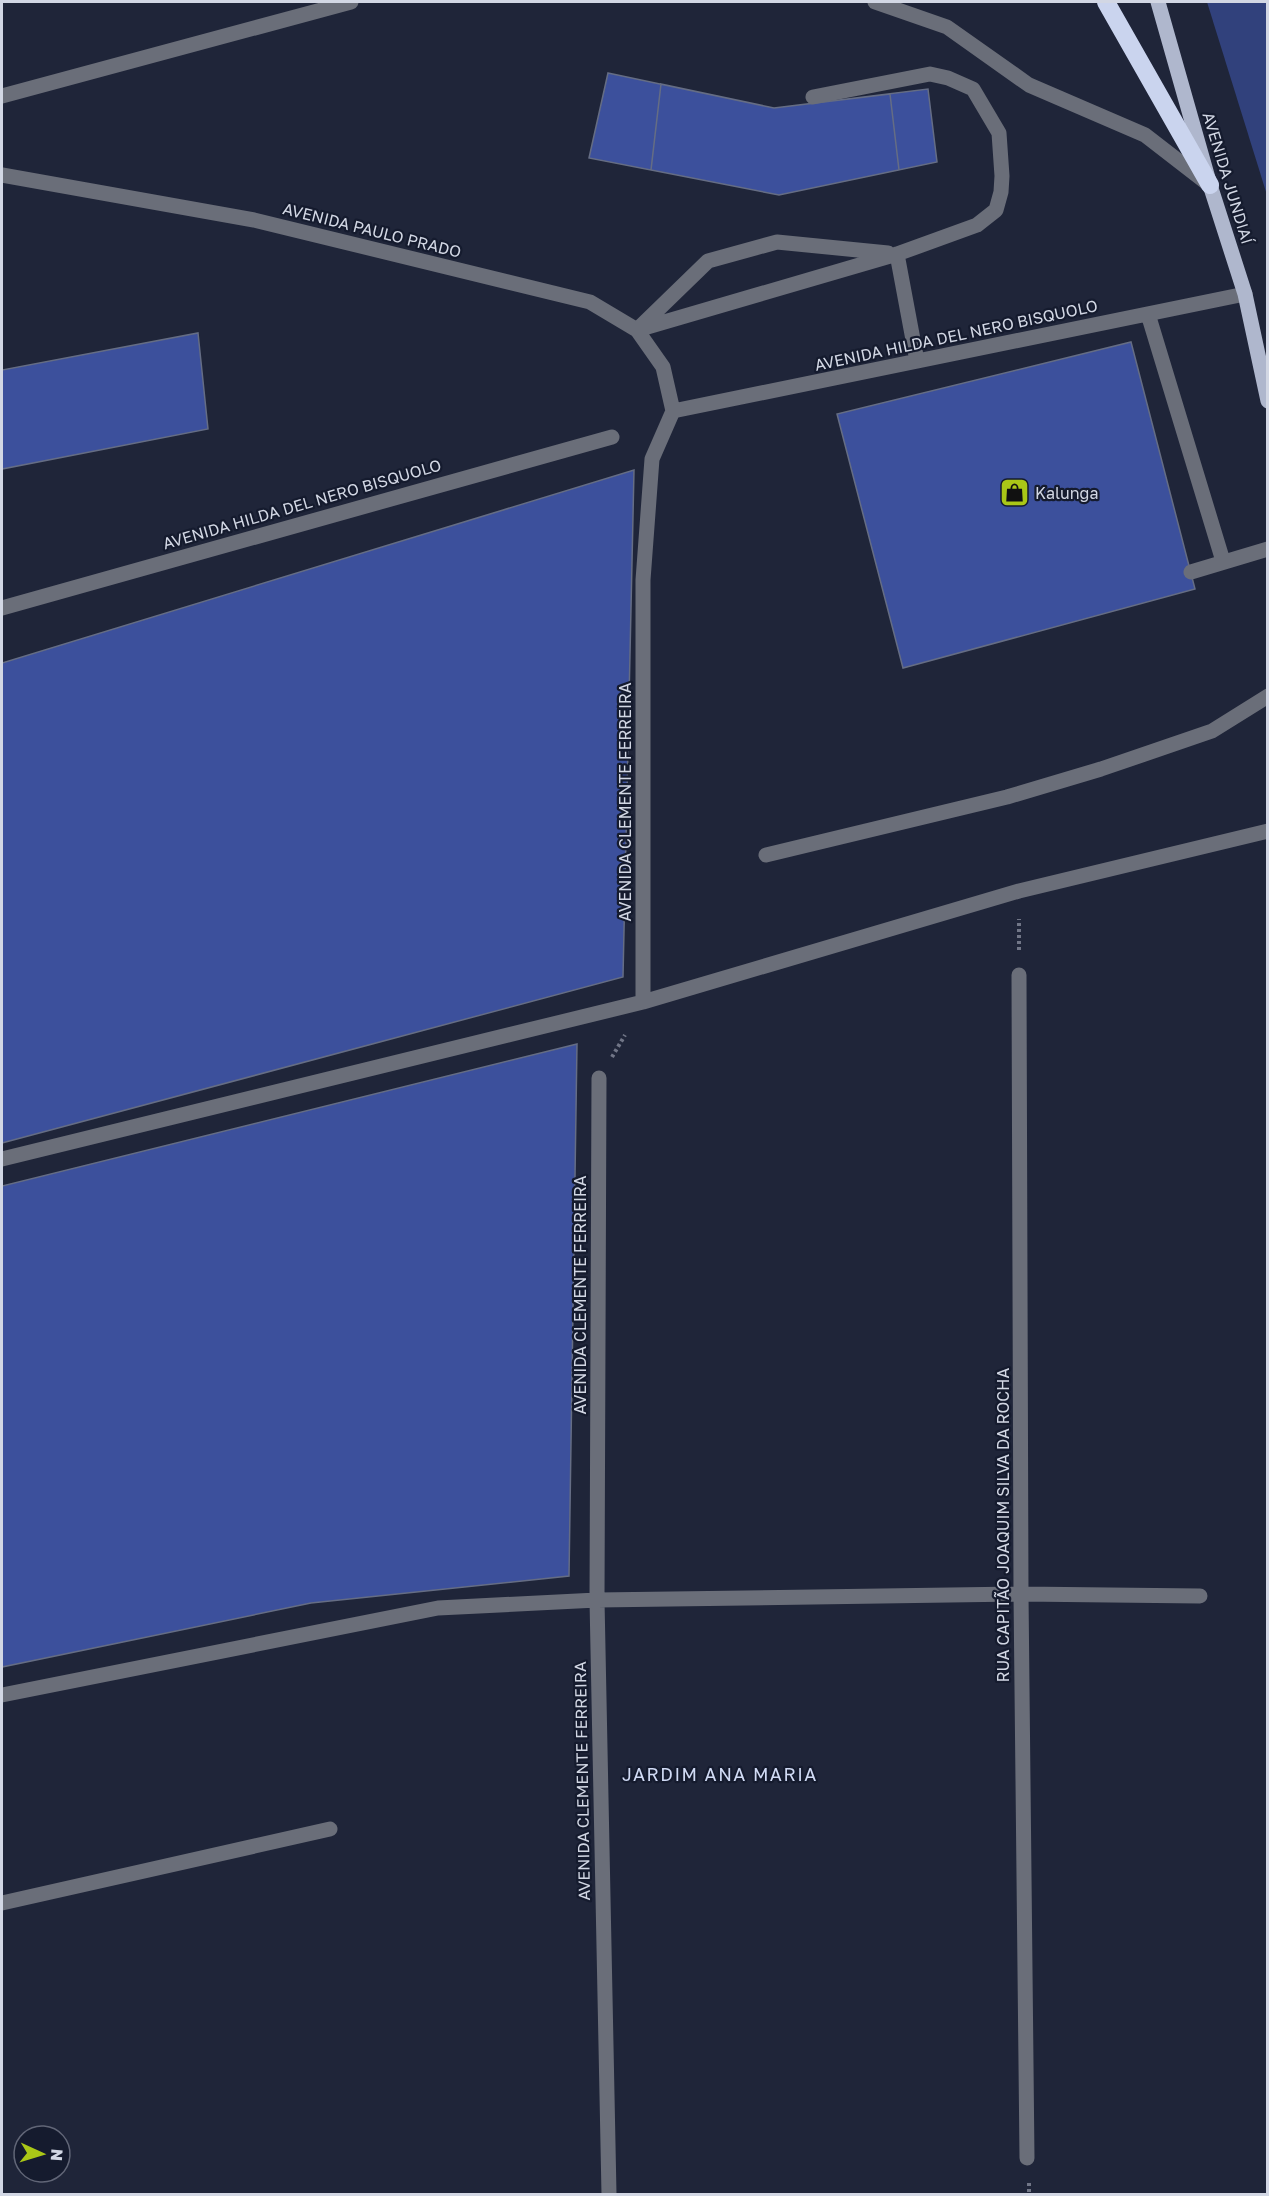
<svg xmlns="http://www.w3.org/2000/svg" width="1269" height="2196" font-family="'Golos Text',sans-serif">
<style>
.green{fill:#31417c}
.building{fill:#3c509c;stroke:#656d84;stroke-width:1.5}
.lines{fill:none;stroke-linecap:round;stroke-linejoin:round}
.path{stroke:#717687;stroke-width:4;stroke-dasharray:3 3;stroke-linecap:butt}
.minor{stroke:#6a6e79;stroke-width:15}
.major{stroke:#afb7cd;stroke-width:15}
.highway{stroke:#cad4ee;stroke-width:18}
.labels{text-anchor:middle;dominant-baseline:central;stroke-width:4.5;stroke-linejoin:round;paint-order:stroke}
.street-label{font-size:16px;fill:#d2d7e4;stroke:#151b2e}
.poi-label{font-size:16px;fill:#d2d7e4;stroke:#151b2e;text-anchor:start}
.neighbourhood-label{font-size:18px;letter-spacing:1.5px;fill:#d1dbf5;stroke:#151b2e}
</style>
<rect width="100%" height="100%" fill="#1f2539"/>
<path class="green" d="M1207 2H1267V195Z"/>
<path class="building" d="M608 73 774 108 928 89 937 162 779 195 589 158Z
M661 84 774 108 890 94 899 170 779 195 651 170Z
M198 333 208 429 2 469V370Z
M1131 342 1195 589 903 668 837 414Z
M634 470 623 977 2 1143V663Z
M577 1044 569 1576 311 1603 2 1667V1186Z"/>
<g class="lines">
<path class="path" d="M1019 950V919
M612 1057 625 1035
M1029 2183V2194"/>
<path class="minor" d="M875 2 947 27 1029 85 1145 135 1207 183
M2 96 351 2
M2 175 254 220 590 302 637 330 663 367 673 411
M897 254 917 361
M1148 314 1223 561
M639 328 708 261 777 242 888 253
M637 330 897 254 977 225 996 210 1001 192 1002 176 999 133 973 89 948 78 930 74 813 97
M673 411 1245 294
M1191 572 1268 549
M2 608 612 437
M766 855 1007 797 1101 769 1212 731 1268 696
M1019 975 1021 1594 1027 2158
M643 1002V580L652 459 673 411
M599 1078 597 1600 609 2194
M2 1159 643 1002 1019 891 1268 831
M2 1695 438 1608 597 1600 1021 1594 1200 1596
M2 1903 330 1829"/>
<path class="major" d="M1158 2 1210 185 1245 294 1268 401"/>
<path class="highway" d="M1106 2 1210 185"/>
</g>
<defs>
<symbol id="shop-square" viewBox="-11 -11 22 22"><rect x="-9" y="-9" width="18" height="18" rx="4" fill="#aac717" stroke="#151b2e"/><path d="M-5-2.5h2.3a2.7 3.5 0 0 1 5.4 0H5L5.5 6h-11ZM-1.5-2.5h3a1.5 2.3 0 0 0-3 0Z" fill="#111"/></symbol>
</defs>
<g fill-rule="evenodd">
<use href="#shop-square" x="998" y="476" width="33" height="33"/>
</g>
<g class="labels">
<g class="street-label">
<text transform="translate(1228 178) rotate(73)">AVENIDA JUNDIAÍ</text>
<text transform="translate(372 230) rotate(14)">AVENIDA PAULO PRADO</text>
<text transform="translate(956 335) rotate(-12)">AVENIDA HILDA DEL NERO BISQUOLO</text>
<text transform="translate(302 504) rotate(-16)">AVENIDA HILDA DEL NERO BISQUOLO</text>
<text transform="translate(625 802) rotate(-90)">AVENIDA CLEMENTE FERREIRA</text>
<text transform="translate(580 1295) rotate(-90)">AVENIDA CLEMENTE FERREIRA</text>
<text transform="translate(1003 1525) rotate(-90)">RUA CAPITÃO JOAQUIM SILVA DA ROCHA</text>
<text transform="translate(582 1781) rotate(-91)">AVENIDA CLEMENTE FERREIRA</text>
</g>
<g class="poi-label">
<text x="1035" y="493">Kalunga</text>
</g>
<g class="neighbourhood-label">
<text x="720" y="1774">JARDIM ANA MARIA</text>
</g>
</g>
<rect width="1269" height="2196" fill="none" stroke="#d2d7e4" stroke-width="6"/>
<g transform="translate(42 2154) rotate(94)"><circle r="28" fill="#151b2e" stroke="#616677" stroke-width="1.5"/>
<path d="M0-4.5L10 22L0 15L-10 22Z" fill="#aac717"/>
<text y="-9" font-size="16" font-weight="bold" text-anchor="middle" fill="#d2d7e4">N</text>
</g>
</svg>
